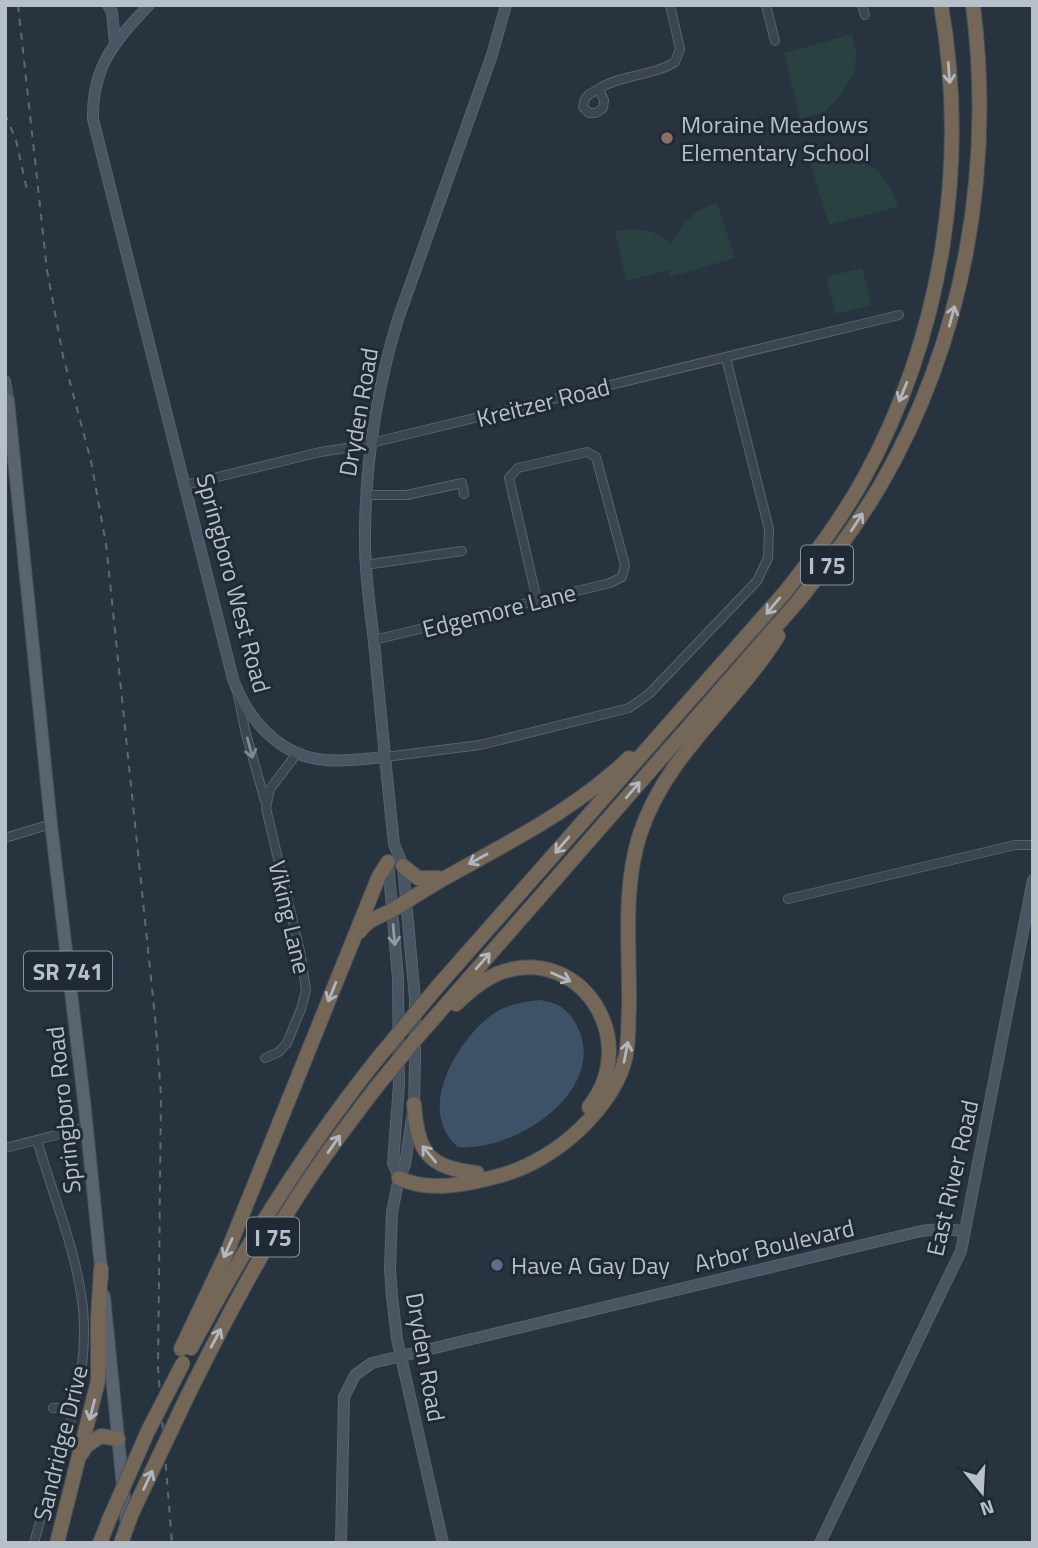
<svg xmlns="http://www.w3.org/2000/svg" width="1038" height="1548" font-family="'Titillium Web',sans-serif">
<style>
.green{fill:#2a4141}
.water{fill:#3e5267}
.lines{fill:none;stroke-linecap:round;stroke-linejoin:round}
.street-casing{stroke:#59636c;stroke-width:10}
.secondary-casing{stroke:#59636c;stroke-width:12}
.primary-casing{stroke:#444e58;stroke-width:14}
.highway-casing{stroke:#465059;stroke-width:16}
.street{stroke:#3b454f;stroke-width:8}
.secondary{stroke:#495562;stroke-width:10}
.primary{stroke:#59646f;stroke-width:12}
.highway{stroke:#746758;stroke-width:14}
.rail{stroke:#5d6976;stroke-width:2;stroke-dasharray:7 7;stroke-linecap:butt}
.highway-bridge-casing{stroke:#465059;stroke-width:16;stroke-linecap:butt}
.highway-bridge{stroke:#746758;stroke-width:14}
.oneway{stroke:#b0b7be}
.oneway2{stroke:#7f8992}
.oneway3{stroke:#909ba5}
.education-dot{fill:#8d6e63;stroke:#202a34;stroke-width:2.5}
.service-dot{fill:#5c6f8a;stroke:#202a34;stroke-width:2.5}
.labels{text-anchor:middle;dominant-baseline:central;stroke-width:6;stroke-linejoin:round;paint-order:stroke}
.shield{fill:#202a34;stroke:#8a939c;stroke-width:2}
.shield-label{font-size:23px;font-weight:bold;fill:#b7c0c9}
.poi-label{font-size:24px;fill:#b7c0c9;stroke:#202a34;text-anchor:start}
.street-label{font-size:24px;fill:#b7c0c9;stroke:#202a34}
</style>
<rect width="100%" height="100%" fill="#27333f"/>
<path class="green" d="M852 34 856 53 855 71 841 95 826 111 800 119 784 53Z
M838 154C874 166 885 169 898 207L829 225 809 159Z
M717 203 735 258 670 277 669 270 626 281 615 231C637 228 654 228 671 244 684 220 692 212 717 203Z
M862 268 872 305 836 314 826 277Z"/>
<path class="water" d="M540 1000C558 1003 569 1009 577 1026 610 1090 514 1153 458 1147 416 1112 455 1044 489 1017 503 1005 522 1002 540 1000Z"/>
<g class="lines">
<defs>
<path id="street" d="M766 5 775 41
M862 5 865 15
M599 90 604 100 603 108 596 113H589L583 107C585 93 590 95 600 88 623 74 653 76 675 62L680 49 670 5
M185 485 320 452 359 446 899 315
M366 495H407L462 483 464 494
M365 565 462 551
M374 640 610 583 622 577 625 565 596 457 587 452 518 468 509 478 537 600
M238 695 245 730 265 801
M385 757 480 745 629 708 649 694 757 581 768 558 769 529 726 358
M5 838 51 824
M788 899 1015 845H1033
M265 1058 279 1052 287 1043 301 1009 306 990 301 956 266 808 270 789 298 752
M5 1148 87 1127
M53 1408 74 1407
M34 1543C54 1467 91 1389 83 1309 77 1251 53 1196 37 1140"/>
<path id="secondary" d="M108 5 112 12 115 43
M149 5C115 41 92 66 93 119L233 679C247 719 280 757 326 760 345 762 365 759 385 757
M5 381 8 400
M388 861 398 979 399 1084 393 1163 399 1178
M341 1543 344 1397 355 1375 372 1363 921 1231 940 1229 965 1231
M443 1543 397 1339 392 1296 390 1269 392 1212 399 1178 405 1165 414 1104 415 1060V999L403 866 394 844C387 780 381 716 375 652 371 612 364 571 365 530 366 458 377 388 398 319L492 55 506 5
M820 1543 961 1251 1033 880"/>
<path id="primary" d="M5 400H8L51 824 85 1109 102 1278
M104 1296 127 1528"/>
<path id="highway" d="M403 866 418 878H438
M359 932C369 918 380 917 394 909 414 897 433 884 454 873 515 839 578 807 629 758
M438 986 786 591C814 555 842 518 864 478 942 336 969 165 941 5
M456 1004C469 992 482 980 499 973 579 943 643 1039 589 1107
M415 1040 800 599C829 563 856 526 880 486 964 341 994 171 973 5
M414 1104C418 1153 427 1167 477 1173
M399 1178C429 1193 470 1184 502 1175 530 1167 558 1150 579 1130 600 1110 620 1085 626 1055 629 1040 628 1023 629 1008 630 951 622 889 640 834 666 754 735 705 778 636
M191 1348C245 1246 306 1148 378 1058
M181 1349 228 1250 379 876 388 862
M186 1399C218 1334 252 1268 291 1207 317 1165 347 1125 378 1085
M82 1453 86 1446 101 1436 118 1439
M57 1543 98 1381V1318L101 1269
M100 1543 109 1520"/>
</defs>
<use href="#street" class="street-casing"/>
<use href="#secondary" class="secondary-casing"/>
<use href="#primary" class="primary-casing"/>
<use href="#highway" class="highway-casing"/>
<use href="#street" class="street"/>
<use href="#secondary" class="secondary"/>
<use href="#primary" class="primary"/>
<use href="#highway" class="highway"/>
<path class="rail" d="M18 5 47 270 63 356 91 461 106 544 155 1017 161 1095 158 1368 172 1543
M5 114 16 140 27 190"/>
<defs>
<path id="highway-bridge" d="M378 1058 438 986
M378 1085 415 1040
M109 1520 148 1431 183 1363
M121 1543 132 1513 186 1399"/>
</defs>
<use href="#highway-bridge" class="highway-bridge-casing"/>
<use href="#highway-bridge" class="highway-bridge"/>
</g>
<defs><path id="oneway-shaft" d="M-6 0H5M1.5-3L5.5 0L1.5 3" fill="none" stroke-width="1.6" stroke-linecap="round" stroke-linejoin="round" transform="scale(1.75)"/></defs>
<g class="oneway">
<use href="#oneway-shaft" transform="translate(949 73) rotate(86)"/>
<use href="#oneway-shaft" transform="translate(952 316) rotate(-75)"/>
<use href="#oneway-shaft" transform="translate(903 392) rotate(112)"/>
<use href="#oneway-shaft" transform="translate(857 522) rotate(-57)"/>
<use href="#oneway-shaft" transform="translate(773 606) rotate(130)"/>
<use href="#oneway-shaft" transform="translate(633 790) rotate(-49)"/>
<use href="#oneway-shaft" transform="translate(562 845) rotate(131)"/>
<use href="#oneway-shaft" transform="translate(478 859) rotate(151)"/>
<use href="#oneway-shaft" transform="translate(483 961) rotate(-49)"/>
<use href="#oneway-shaft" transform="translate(561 977) rotate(24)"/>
<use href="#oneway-shaft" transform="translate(332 992) rotate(112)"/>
<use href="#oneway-shaft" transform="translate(626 1052) rotate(-79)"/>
<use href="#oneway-shaft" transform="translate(334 1144) rotate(-55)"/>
<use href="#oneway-shaft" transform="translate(429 1154) rotate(-130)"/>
<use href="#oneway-shaft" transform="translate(228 1248) rotate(114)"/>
<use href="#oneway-shaft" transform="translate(216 1338) rotate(-62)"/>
<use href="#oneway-shaft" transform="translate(92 1410) rotate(104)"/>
<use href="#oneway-shaft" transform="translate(148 1480) rotate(-65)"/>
</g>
<use class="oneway2" href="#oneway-shaft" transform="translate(250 748) rotate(75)"/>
<use class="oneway3" href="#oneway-shaft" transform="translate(394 935) rotate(85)"/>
<circle class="education-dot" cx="667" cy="138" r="7"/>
<circle class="service-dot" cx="497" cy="1265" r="7"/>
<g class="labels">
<g class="shield">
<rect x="801" y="545.5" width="52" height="39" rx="5"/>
<rect x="24" y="951.5" width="88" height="39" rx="5"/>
<rect x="247" y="1217.5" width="52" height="39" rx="5"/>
</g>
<g class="shield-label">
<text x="827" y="565">I 75</text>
<text x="68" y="971">SR 741</text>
<text x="273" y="1237">I 75</text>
</g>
<g class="poi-label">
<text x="681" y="124">Moraine Meadows<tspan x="681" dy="28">Elementary School</tspan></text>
<text x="511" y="1265">Have A Gay Day</text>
</g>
<g class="street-label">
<text transform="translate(543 402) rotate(-14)">Kreitzer Road</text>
<text transform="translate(358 412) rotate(-80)">Dryden Road</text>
<text transform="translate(234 583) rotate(75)">Springboro West Road</text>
<text transform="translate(499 610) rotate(-14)">Edgemore Lane</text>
<text transform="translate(290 917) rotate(77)">Viking Lane</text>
<text transform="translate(63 1110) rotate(-96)">Springboro Road</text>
<text transform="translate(952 1178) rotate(-77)">East River Road</text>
<text transform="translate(774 1245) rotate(-13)">Arbor Boulevard</text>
<text transform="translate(426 1357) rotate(80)">Dryden Road</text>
<text transform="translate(60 1443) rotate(-76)">Sandridge Drive</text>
</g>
</g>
<rect width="1038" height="1548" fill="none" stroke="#b7c0c9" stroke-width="14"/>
<g transform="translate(982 1492) rotate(162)" stroke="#202a34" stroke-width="5" paint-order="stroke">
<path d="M0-5L12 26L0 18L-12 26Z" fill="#b7c0c9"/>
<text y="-10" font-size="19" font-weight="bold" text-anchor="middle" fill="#b7c0c9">N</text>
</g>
</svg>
